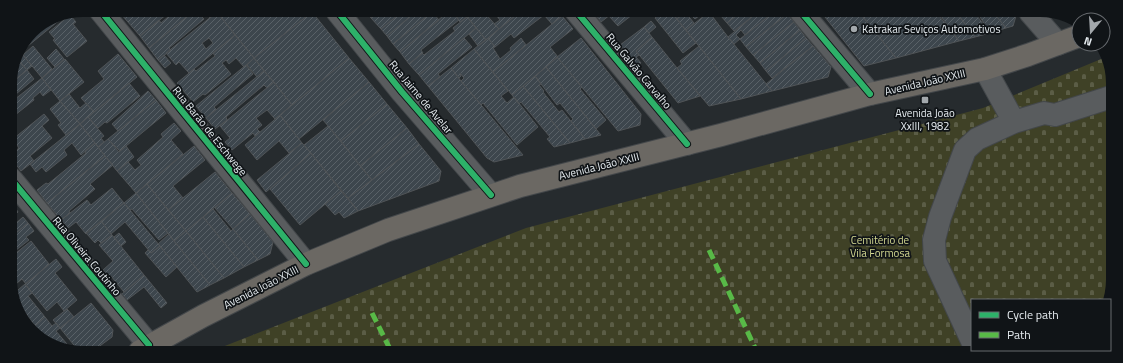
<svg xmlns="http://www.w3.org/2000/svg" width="1123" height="363" font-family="'Titillium Web',sans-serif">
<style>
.cemetery{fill:url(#cemetery-stones)}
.building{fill:url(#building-hatch);stroke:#505457;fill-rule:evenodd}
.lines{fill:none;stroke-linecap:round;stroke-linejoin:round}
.minor-casing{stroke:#43474a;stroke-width:24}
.major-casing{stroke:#43474a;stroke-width:24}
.minor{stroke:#595c5e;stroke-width:22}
.major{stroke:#6b6863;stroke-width:22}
.quiet{stroke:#58b947;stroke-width:5;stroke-dasharray:10 5;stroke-linecap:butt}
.cycleway-casing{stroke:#101417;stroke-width:8}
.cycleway{stroke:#2db169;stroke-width:6}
.poi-dot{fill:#a3a8ac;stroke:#101417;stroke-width:1.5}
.labels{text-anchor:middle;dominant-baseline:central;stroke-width:3.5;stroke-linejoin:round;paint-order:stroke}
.poi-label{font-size:11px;fill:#e6ecf0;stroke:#101417;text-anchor:start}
.street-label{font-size:11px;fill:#e6ecf0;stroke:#101417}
.park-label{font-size:11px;fill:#d3d891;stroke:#101417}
</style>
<defs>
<pattern id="cemetery-stones" width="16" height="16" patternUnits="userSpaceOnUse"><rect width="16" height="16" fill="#3f4126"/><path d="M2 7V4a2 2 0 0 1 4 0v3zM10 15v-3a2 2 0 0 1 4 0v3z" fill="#5b5d46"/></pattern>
<pattern id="building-hatch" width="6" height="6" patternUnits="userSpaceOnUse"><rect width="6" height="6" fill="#3d464d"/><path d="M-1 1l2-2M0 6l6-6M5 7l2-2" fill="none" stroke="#596167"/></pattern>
</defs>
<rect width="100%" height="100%" fill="#262b2e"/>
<path class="cemetery" d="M1106 57 1112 69 1110 299 972 300V350H1052L1045 353 212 351 526 228 983 108Z"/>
<path class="building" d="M125 10H172L140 36 121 14Z
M176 10H195L149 48 140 36 159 20 161 23Z
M195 10 204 19 169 48 171 50 158 60 149 48Z
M204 10H215L217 12 210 18Z
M219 10 311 11 312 12 254 58 217 12Z
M366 11H380L371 18Z
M380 11H403L381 29 371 18Z
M403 11H417L387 36 381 29Z
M417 11 432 12 393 44 387 36Z
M449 11H452L459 20 421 50 423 53 409 64 400 52Z
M452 11H462L467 17 460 22Z
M472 11H483L499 29 486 40 466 15Z
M493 11H521L499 29 494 24 500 20Z
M521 11H558L562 16 552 24 544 15 514 38 511 34 495 47 488 38Z
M593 11H615L601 22Z
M615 11H637L618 26 609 16Z
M217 12 235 35 189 73 179 62 176 65 166 53ZM209 38 213 43 206 49 202 43Z
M312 12 349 58 292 105 254 58Z
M432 12 439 20 400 52 393 44Z
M662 12H671L696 43 683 53 655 18Z
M671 12H685L677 19Z
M685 12 694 23 686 30 677 19Z
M688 12H704L695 19Z
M709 12 728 37 772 91 741 99 686 30Z
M726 12H741L727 23 721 16Z
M741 12H758L734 31 727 23Z
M758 12H774L745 35 741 30 736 35 740 39 734 44 728 37Z
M774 12H785L787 14 746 47 740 39Z
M821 12H859L896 58 864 66Z
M859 12H936L959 41 896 58Z
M938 12H956L975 37 959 41Z
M956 12H974L990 33 975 37Z
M977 12H993L1006 28 990 33Z
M993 12H1013L1016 16 1013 26 1006 28Z
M787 14 794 22 753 55 746 47Z
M55 15H59L62 18 23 50 31 31Z
M70 15 76 22 73 24 87 41 67 57 53 40 55 39 49 32Z
M562 16 573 29 550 47 558 57 512 95 493 72Z
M467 17 476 28 419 75 409 64 422 53 424 55 455 31 453 28Z
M651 21 656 27 649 33 644 27Z
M794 22 800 30 760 63 753 55Z
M644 27 652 37 636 51 639 55 636 57 641 63 637 66 620 45Z
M476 28 486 40 478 46 469 34Z
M800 30 806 38 766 71 760 63Z
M235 35 254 58 244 67 236 58 229 64 226 60 222 63 231 74 205 95 203 94 193 102 177 83 194 69 196 71 215 56 213 53Z
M652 37 677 68 700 96 678 103 636 51Z
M464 38 472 47 438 74 440 77 428 86 419 75Z
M488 38 495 47 493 48 495 51 500 59 511 50 510 48 521 38 526 45 493 72 474 49Z
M581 38 641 114 640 125 618 131 557 57Z
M806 38 813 46 772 78 766 71Z
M33 46 52 69 42 78 23 55Z
M699 46 741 99 709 106 677 68 682 64 680 61Z
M813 46 831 67 828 77 772 91 766 84Z
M56 49 64 59 55 67 47 58Z
M474 49 508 91 501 96 507 103 514 97 538 127 517 145 483 103 481 105 461 81 464 78 460 73 461 76 459 78 451 68Z
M118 54 137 77 94 112 81 98 104 79 98 71Z
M23 55 32 66 27 70 18 60Z
M164 55 171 63 165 68 158 60Z
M557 57 582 87 580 89 606 120 596 129 546 67Z
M254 58 264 71 257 77 247 65Z
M349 58 369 82 299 139 280 115Z
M65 59 84 82 60 101 42 78Z
M19 61 27 70 10 84V78Z
M246 65 253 74 214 107 216 109 206 118 196 106Z
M546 67 596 129 601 135 585 139 571 121 573 119 560 103 557 105 535 76Z
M451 68 461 81 523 155 494 162 487 158 428 86Z
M27 70 34 79 10 99V84Z
M264 71 274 82 267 88 264 85 226 117 227 120 215 129 206 118Z
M535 76 541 84 539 85 544 91 543 92 559 112 562 110 585 139 570 143 523 86Z
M42 78 51 90 43 96 40 92 33 98 34 100 10 119V103Z
M274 82 292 105 275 119 267 110 256 118 262 125 257 129 260 132 255 136 253 133 232 150 225 142 230 138 220 126Z
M369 82 387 104 341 141 323 120Z
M129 83 140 96 107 123 105 122 98 128 88 117Z
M523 86 570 143 554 147 547 139 550 137 521 102 519 104 512 95Z
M148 91 156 100 118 131 112 124Z
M69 94 80 108 86 103 94 112 80 124 60 101Z
M156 100 166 113 120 151 108 139Z
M60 101 80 124 66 135 58 125 61 123 50 109Z
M387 104 407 128 360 166 341 141Z
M44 114 49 120 42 126 52 138 30 156 34 161 21 171 11 158V155L19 148 13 139Z
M280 115 302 143 289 153 279 141 257 160 245 145Z
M88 117 104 136 101 138 104 142 98 147 80 124Z
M174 123 181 131 171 140 183 154 136 193 117 171 128 162 135 170 141 165 137 160 163 137 161 134Z
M80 124 95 143 81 155 72 143 64 150 67 155 46 172 42 167 36 172 30 164Z
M328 126 372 180 348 198 304 145Z
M407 128 419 144 372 180 360 166Z
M108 139 119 152 126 146 134 157 117 171 98 147Z
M95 143 105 156 47 203 37 190 46 183 48 184 86 153 85 151Z
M302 143 311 153 266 192 257 180Z
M419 144 441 171 439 181 358 211 348 198Z
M194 146 205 160 173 186 183 198 168 210 147 184Z
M311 153 341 191 300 225 270 189Z
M105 156 113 165 90 184 95 189 69 211 70 213 61 220 47 203Z
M215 172 232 193 186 231 168 210Z
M147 184 186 231 174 241 136 193Z
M112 188 124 203 86 234 76 222 68 228 61 220 87 200 91 205Z
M341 191 358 211 344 218 339 212 335 215 325 204Z
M136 193 168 233 159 240 132 209 130 210 124 203Z
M232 193 250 214 233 229 215 208Z
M11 202 18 212 11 218Z
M124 203 160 246 151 253 125 222 111 234 101 221Z
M213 209 231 231 233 229 258 260 244 267 203 217Z
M250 214 273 242 270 254 258 260 233 229Z
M23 217 28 223 11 237V222L12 221 15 224Z
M203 217 244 267 224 278 186 231Z
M101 221 112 235 101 243 98 240 95 243 86 233Z
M28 223 34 231 26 237 29 240 11 254V237Z
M186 231 224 278 210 285 174 241Z
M119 233 126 242 121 246 114 237Z
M169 234 174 241 210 285 197 292 160 246 158 244Z
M112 235 144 275 124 292 111 276 109 278 103 270 113 261 99 245Z
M31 241 49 264 26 284 22 279 11 288V257Z
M160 246 177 267 166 277 145 253 148 250 151 253Z
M56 259 62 267 55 273 77 300 64 311 57 302 47 311 25 284Z
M144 275 167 303 161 308 144 287 127 300 122 294Z
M25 284 32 293 28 296 45 317 35 326 12 295Z
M91 303 113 330 112 337 93 351 78 350 60 328Z
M67 309 74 317 60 328 53 320Z
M24 312 35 326 46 339 28 328 21 314Z
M45 317 52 326 56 323 60 328 56 331 72 350H64L46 339 35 326Z"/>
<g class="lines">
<defs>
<path id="minor" d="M100 10 306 264
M337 11 402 92 491 195
M576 11 687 144
M801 12 870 94
M1030 12 1058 44
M985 69 1014 122
M11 179 149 345
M972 341 935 261 934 240 940 217 965 150 977 139 1014 122 1044 113 1055 115 1111 97"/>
<path id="major" d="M140 351 203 316 306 264 388 230 520 186 721 135 870 94 985 69 1028 55 1079 36"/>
</defs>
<use href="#minor" class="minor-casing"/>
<use href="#major" class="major-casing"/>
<use href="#minor" class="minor"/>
<use href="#major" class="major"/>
<path class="quiet" d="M709 250 757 352
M372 313 391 351"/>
<defs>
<path id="cycleway" d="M100 10 306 264
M337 11 402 92 491 195
M576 11 687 144
M801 12 870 94
M11 179 149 345"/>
</defs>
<use href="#cycleway" class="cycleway-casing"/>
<use href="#cycleway" class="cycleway"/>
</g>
<g class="poi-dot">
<circle cx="854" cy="29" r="4"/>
<rect x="921" y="96" width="8" height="8" rx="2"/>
</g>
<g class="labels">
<g class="poi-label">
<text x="862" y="29">Katrakar Seviços Automotivos</text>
<text x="925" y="113" text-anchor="middle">Avenida João<tspan x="925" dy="13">XxIII, 1982</tspan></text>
</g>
<g class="street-label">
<text transform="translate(639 71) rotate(50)">Rua Galvão Carvalho</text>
<text transform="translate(925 82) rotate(-13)">Avenida João XXIII</text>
<text transform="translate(421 97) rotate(50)">Rua Jaime de Avelar</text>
<text transform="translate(210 131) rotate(51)">Rua Barão de Eschwege</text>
<text transform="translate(599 166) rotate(-14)">Avenida João XXIII</text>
<text transform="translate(87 256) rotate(50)">Rua Oliveira Coutinho</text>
<text transform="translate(261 287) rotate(-27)">Avenida João XXIII</text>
</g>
<g class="park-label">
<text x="880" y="240">Cemitério de<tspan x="880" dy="13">Vila Formosa</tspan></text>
</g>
</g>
<path d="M0 0H1123V363H0ZM83 17H1040A66 66 0 0 1 1106 83V280A66 66 0 0 1 1040 346H83A66 66 0 0 1 17 280V83A66 66 0 0 1 83 17Z" fill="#101417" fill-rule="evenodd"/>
<rect x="971" y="299" width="140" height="52" fill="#101417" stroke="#666a6e"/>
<rect x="979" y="312" width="20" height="6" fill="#2db169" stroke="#666a6e"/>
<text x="1007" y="319" font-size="12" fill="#e6ecf0">Cycle path</text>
<rect x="979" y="332" width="20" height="6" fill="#58b947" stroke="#666a6e"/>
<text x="1007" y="339" font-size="12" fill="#e6ecf0">Path</text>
<g transform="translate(1091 32) rotate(198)"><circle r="19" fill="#101417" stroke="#666a6e"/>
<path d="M0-3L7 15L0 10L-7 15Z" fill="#a3a8ac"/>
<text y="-6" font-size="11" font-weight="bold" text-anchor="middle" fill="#e6ecf0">N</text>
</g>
</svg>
